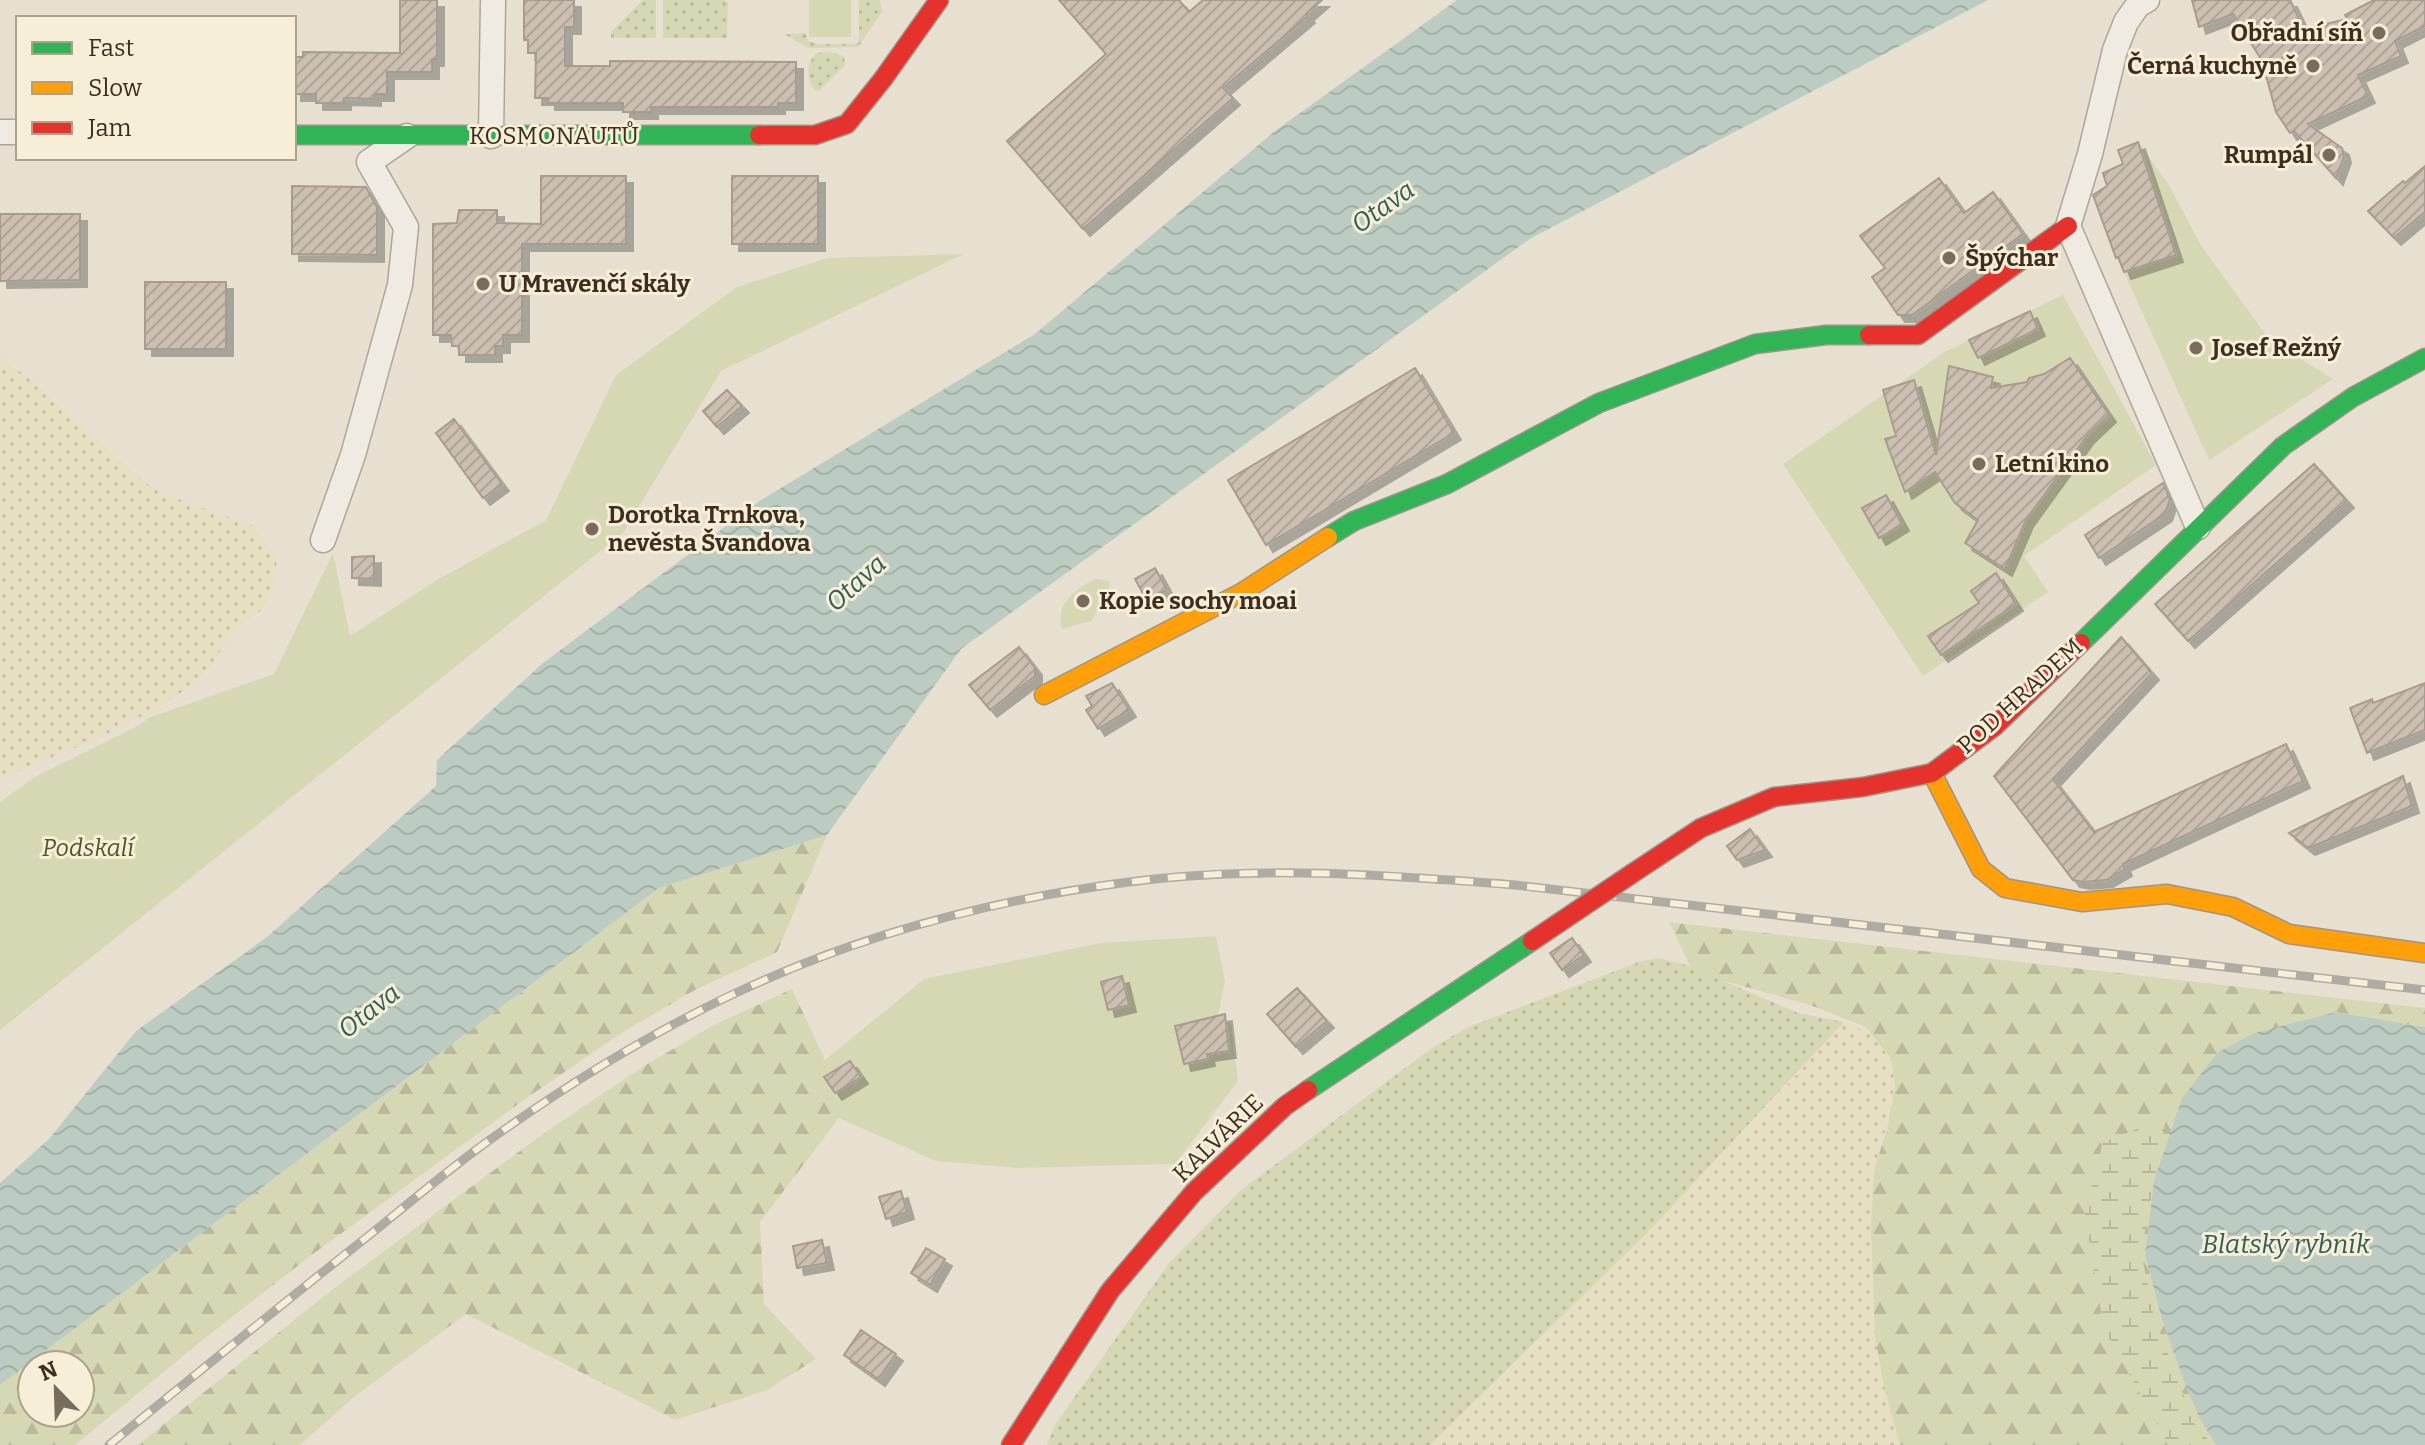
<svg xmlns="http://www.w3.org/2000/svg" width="2425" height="1445" font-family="Bitter,serif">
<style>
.farmland{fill:url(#farmland-dots)}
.grass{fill:url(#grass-dots)}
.forest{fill:url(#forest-firs);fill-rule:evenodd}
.wetland{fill:url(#wetland-marsh)}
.green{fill:#d6d7b3}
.water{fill:url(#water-waves)}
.building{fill:url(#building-hatch);stroke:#a89c90;stroke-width:2;filter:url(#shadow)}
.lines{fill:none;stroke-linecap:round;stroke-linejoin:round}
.street-casing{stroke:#ada599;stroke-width:27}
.fast-casing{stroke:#9c958a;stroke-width:21}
.slow-casing{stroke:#9c958a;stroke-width:21}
.jam-casing{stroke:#9c958a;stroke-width:21}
.street{stroke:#efebe3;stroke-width:24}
.fast{stroke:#30b455;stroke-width:18}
.slow{stroke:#ff9f0a;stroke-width:18}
.jam{stroke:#e5322d;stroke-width:18}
.rail-casing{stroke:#afaaa2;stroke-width:9}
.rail{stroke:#f7eed8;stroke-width:6;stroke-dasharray:18;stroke-linecap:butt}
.jam-bridge-casing{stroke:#9c958a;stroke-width:21;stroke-linecap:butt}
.jam-bridge{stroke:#e5322d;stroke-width:18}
.poi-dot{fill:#786c5e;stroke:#f7eed8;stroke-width:3}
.labels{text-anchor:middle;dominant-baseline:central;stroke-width:6;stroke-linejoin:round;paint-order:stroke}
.poi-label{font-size:24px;font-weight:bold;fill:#3d2e20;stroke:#f7eed8;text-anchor:start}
.street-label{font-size:24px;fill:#3d2e20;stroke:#f7eed8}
.park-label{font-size:24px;font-style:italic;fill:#4d5a26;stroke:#f7eed8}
.water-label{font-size:26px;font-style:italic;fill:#2f5d5a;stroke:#f7eed8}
</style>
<defs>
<pattern id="farmland-dots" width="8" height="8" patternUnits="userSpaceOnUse" patternTransform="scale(2)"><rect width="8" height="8" fill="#e6dfc2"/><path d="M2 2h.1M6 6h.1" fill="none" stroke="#c6c0a6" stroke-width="1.8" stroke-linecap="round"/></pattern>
<pattern id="grass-dots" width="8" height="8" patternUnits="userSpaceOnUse" patternTransform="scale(2)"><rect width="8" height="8" fill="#d6d7b3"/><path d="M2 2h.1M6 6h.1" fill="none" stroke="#b9b99a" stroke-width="1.8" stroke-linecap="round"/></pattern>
<pattern id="forest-firs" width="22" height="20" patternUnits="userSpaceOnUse" patternTransform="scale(2)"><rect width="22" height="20" fill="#d6d7b3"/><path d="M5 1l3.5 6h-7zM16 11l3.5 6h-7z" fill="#b9b99a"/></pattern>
<pattern id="wetland-marsh" width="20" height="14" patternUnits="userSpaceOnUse" patternTransform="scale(2)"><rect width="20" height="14" fill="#d6d7b3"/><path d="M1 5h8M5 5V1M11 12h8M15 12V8" fill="none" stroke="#b9b99a"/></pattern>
<pattern id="water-waves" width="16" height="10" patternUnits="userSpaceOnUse" patternTransform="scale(2)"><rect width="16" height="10" fill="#bcccc2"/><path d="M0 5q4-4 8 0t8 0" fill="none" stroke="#a2b0a6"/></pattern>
<pattern id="building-hatch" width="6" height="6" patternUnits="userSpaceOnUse" patternTransform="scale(2)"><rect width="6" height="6" fill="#cbbfb2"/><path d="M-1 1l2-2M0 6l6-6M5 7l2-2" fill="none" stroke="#afa499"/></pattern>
<filter id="shadow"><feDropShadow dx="7" dy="7" stdDeviation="0" flood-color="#0004"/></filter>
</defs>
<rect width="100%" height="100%" fill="#e7e0d1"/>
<path class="farmland" d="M0 357 31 380 147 484 187 503 252 525 274 553 277 567 268 601 260 611 231 633 211 667 183 691 163 705 101 737 0 779Z
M1844 1022 1870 1033 1891 1059 1894 1072 1893 1102 1874 1170 1871 1225 1884 1386 1900 1445H1430L1528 1352 1767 1108Z"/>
<path class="grass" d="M643 0H656V38H611V32Z
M663 0H725L728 3 727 38H663Z
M859 0H880L882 12 858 47 808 48 784 34 806 33 808 41 817 44H856L859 40Z
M831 52 844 56 845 65 820 90 815 91C806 79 806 64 816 53Z
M1658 958 1683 964 1798 1013 1844 1022 1648 1232 1430 1445H1047L1055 1425 1169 1263 1241 1190 1432 1048 1468 1027 1639 962Z"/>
<path class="forest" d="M827 835 777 952 695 990 623 1032 525 1099 309 1257 205 1338 75 1445H0V1385L659 888ZM32 1365H80V1413H32Z
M1669 922 2425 1008V1027L2336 1012 2254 1033 2218 1052 2145 1255 2161 1316 2184 1382 2201 1421 2216 1445H1900L1884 1386 1875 1336 1871 1225 1874 1170 1887 1129 1895 1087 1891 1059 1866 1027 1810 1005 1710 977 1691 968Z
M792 989 825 1060 815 1072 810 1086 839 1118 760 1222 764 1304 816 1359 767 1390 675 1420 466 1314 354 1397 300 1445H138L333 1289 547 1131 644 1066 714 1025Z"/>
<path class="wetland" d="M2166 1118 2141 1252 2154 1317 2194 1423 2213 1445H2169L2104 1329 2085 1214 2103 1142Z"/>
<path class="green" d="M809 0H851V37H809Z
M2138 142 2169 185 2202 247 2269 339 2333 379 2209 460 2124 272 2176 255Z
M964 254 721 371 623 533 0 1030V802L35 777 140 725 148 718 274 674 333 553 350 636 437 580 546 520 616 375 737 287 827 258Z
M2063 295 2156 465 2024 556 2048 592 1923 676 1783 464 1946 351Z
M1096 579 1110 581 1108 594 1091 621 1062 629C1055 605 1075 588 1096 579Z
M1216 936 1225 981 1218 1017 1231 1024 1238 1081 1175 1164 1017 1168 936 1161 839 1118 810 1086 815 1072 825 1060 924 979 1101 943Z"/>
<path class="water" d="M1457 0H1988L1531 238 961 649 827 835 659 888 0 1385V1183L49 1139 136 1031 267 937 436 786 437 760 543 663 761 500 1035 334 1275 131Z
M2336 1012 2425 1027V1445H2216L2201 1421 2184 1382 2161 1316 2145 1255 2154 1181 2182 1098 2218 1052 2254 1033Z"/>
<path class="building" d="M400 0H437V59H432V72H387V94H374V99L344 98V103H316V94H294V57H303V52L400 53Z
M524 0H574V27H565V66H610V61L796 62V103H778V107H651V112H623V103H548V98H535L536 53H528V40H524Z
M1059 0H1179L1189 12 1203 0H1322L1306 14 1308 16 1223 88 1233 98 1083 229 1007 141 1106 54Z
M2192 0H2290L2304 29 2347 19 2345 15 2374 0H2425V26L2395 41 2401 56 2358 75 2368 96 2308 124 2342 148 2344 156 2336 178 2294 131 2290 133 2276 112 2262 61 2233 14 2199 27Z
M2138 142 2176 255 2124 272 2118 257 2116 258 2093 195 2107 186 2103 173 2123 164 2118 150Z
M2425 166V212L2394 238 2368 211 2403 181 2405 183Z
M541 176H626V244H522V335H503V346H495V355H459V346H452L451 335H433V224L457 223 459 210H497V223L541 224Z
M732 176H818V244H732Z
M1939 178 1964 213 1993 192 2023 234 1912 315H1898L1872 277 1885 268 1860 236Z
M292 186 366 187 377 207V255L292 254Z
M0 214H80V280L0 281Z
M145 282H226V349H145Z
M2030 311 2038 329 1978 358 1969 340Z
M2070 358 2109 415 2087 436 2026 520 2005 569 1965 543 1978 520 1955 503 1935 472 1905 492 1885 439 1896 436 1883 390 1914 380 1936 455 1949 366 1993 377 1991 388 2027 382 2029 378 2044 374Z
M1415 368 1454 433 1266 545 1228 480Z
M727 390 742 406 717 427 703 411Z
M454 419 502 484 483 498 436 433Z
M2314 464 2347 501 2188 641 2155 604Z
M2163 483 2170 499 2165 514 2099 558 2085 535Z
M1886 495 1902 524 1879 538 1862 508Z
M374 556V579L352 578V557Z
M1155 568 1167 590 1147 601 1135 579Z
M1996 573 2016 604 1941 655 1928 636 1979 603 1971 591Z
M2121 637 2152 673 2053 779 2094 832 2286 744 2303 781 2123 864 2125 869 2106 880 2083 882 2073 880 1994 776Z
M1019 647 1035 668V676L990 710 969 685Z
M1112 683 1129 710 1098 729 1086 710 1092 706 1086 696Z
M2425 683V730L2367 753 2350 708 2372 699 2373 703Z
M2403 776 2412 806 2308 848 2289 833Z
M1750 829 1765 850 1737 860 1727 846Z
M1572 938 1584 955 1562 970 1550 953Z
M1122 976 1129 1005 1108 1010 1101 982Z
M1297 988 1327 1021 1296 1047 1267 1014Z
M1225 1014 1229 1051 1207 1054 1208 1059 1184 1064 1175 1026Z
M850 1061 861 1077 835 1093 824 1077Z
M901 1191 907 1212 886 1219 879 1197Z
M822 1240 827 1263 797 1268 793 1246Z
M926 1248 945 1259 930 1285 911 1273Z
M861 1330 896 1354 878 1379 844 1355Z"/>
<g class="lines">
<defs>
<path id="street" d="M2147 0 2138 5 2126 22 2115 50 2090 154 2068 226 2198 527
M0 132H18
M491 136 493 0
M323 540 353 455 400 285 406 227 369 162 407 136"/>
<path id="fast" d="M294 135H759
M1328 537 1354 521 1447 484 1599 403 1755 344 1826 335H1869
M2081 643 2283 446 2353 397 2425 358
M1308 1090 1532 941"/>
<path id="slow" d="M1044 695 1241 593 1328 537
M1932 773 1981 869 2005 888 2082 902 2167 894 2233 907 2289 934 2425 953"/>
<path id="jam" d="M759 135H815L847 124 883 79 939 0
M1869 335H1918L2068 226
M1633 873 1701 828 1774 797 1863 787 1932 773 1995 726 2081 643
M1011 1445 1110 1291 1194 1192 1285 1106 1308 1090"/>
</defs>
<use href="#street" class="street-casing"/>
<use href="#fast" class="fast-casing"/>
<use href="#slow" class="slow-casing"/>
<use href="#jam" class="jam-casing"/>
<use href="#street" class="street"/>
<use href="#fast" class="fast"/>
<use href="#slow" class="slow"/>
<use href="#jam" class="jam"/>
<defs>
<path id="rail" d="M109 1445C195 1375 281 1305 367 1237 408 1204 449 1169 491 1139 564 1087 641 1039 721 1000 848 938 989 900 1129 882 1258 865 1386 875 1515 885L2425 990"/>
</defs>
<use href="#rail" class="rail-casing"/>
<use href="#rail" class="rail"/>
<defs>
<path id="jam-bridge" d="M1532 941 1633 873"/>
</defs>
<use href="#jam-bridge" class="jam-bridge-casing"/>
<use href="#jam-bridge" class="jam-bridge"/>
</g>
<g class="poi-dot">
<circle cx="2379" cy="33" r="8"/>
<circle cx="2313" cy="66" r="8"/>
<circle cx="2329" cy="155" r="8"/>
<circle cx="1949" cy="258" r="8"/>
<circle cx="483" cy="284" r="8"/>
<circle cx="2196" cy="348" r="8"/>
<circle cx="1979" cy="464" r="8"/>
<circle cx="592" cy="529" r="8"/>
<circle cx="1083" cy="601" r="8"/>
</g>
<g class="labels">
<g class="poi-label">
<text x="2363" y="33" text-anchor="end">Obřadní síň</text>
<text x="2297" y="66" text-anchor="end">Černá kuchyně</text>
<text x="2313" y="155" text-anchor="end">Rumpál</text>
<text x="1965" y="258">Špýchar</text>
<text x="499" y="284">U Mravenčí skály</text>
<text x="2212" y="348">Josef Režný</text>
<text x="1995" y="464">Letní kino</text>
<text x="608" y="515">Dorotka Trnkova,<tspan x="608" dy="28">nevěsta Švandova</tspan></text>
<text x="1099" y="601">Kopie sochy moai</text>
</g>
<g class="street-label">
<text x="554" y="136">KOSMONAUTŮ</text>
<text transform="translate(2020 696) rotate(-42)">POD HRADEM</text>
<text transform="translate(1218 1138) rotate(-44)">KALVÁRIE</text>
</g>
<g class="park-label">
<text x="88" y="848">Podskalí</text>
</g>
<g class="water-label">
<text transform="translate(1383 207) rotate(-35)">Otava</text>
<text transform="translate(856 583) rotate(-42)">Otava</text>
<text transform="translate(369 1011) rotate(-38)">Otava</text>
<text x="2286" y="1244">Blatský rybník</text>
</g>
</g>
<rect x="16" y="16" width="280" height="144" fill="#f7eed8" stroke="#ada18e" stroke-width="2"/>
<rect x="32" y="42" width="40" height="12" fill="#30b455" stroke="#ada18e" stroke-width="2"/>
<text x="88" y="56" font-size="24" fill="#3d2e20">Fast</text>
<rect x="32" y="82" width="40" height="12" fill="#ff9f0a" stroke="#ada18e" stroke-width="2"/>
<text x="88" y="96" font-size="24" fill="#3d2e20">Slow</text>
<rect x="32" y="122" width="40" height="12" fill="#e5322d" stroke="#ada18e" stroke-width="2"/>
<text x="88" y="136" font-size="24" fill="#3d2e20">Jam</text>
<g transform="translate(56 1389) rotate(337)"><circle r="38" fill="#f7eed8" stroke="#ada18e" stroke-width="2"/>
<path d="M0-6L14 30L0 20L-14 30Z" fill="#786c5e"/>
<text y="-12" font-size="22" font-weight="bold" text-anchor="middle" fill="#3d2e20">N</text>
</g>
</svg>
